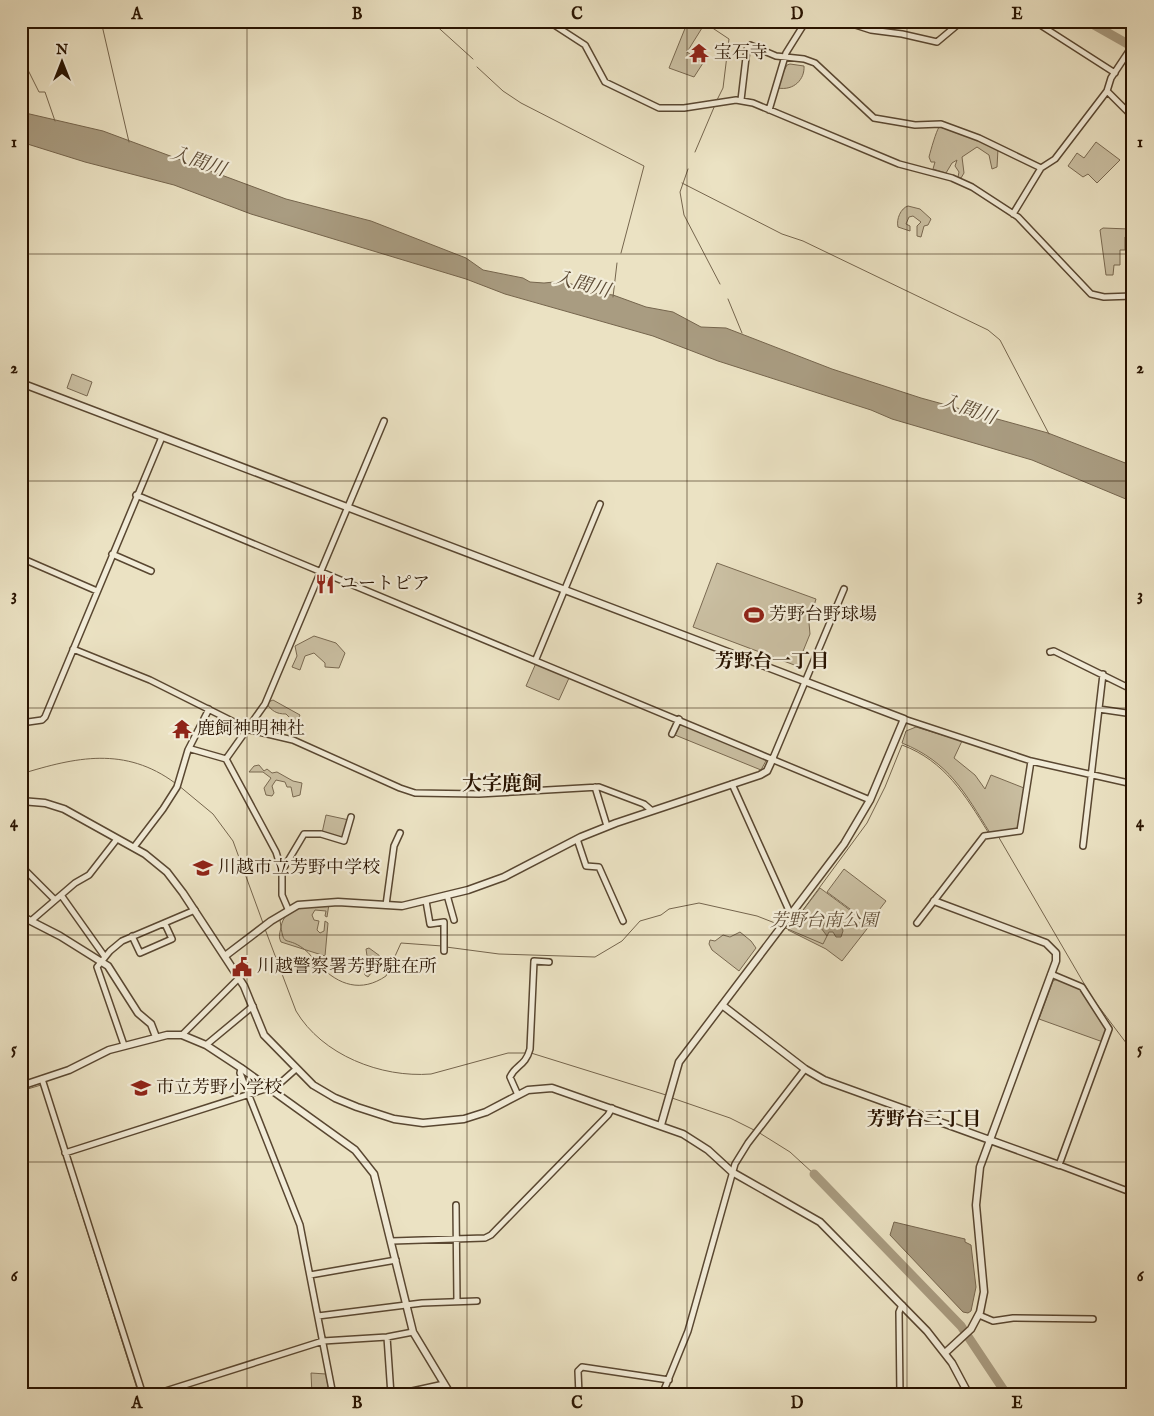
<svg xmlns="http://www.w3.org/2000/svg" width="1154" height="1416" font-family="'IM FELL English','Noto Serif JP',serif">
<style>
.green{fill:#cabfa2;stroke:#796951}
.water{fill:#a99c81;stroke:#75654d}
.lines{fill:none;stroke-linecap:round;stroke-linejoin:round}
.stream{stroke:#75654d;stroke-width:1}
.river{stroke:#a99c81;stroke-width:9}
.minor-casing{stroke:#594731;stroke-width:8}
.tertiary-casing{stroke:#594731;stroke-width:9}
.minor{stroke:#f2ecd8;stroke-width:5}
.tertiary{stroke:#f2ecd8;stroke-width:6}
.grid{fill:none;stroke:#281300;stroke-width:1;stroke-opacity:0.55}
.labels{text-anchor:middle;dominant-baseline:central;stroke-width:4.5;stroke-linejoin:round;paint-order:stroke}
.poi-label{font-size:18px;fill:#281300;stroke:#f2ecd8;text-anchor:start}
.park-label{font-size:18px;font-style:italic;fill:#614f39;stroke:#f2ecd8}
.water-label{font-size:19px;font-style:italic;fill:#5c4a34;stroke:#f2ecd8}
.neighbourhood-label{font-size:19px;font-weight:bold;fill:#281300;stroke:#f2ecd8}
.quarter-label{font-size:20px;font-weight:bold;fill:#281300;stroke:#f2ecd8}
.neatline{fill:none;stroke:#281300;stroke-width:2}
.grid-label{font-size:16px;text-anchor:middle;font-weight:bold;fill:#281300}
</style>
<rect width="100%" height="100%" fill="#ebe2c3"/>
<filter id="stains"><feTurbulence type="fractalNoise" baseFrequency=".004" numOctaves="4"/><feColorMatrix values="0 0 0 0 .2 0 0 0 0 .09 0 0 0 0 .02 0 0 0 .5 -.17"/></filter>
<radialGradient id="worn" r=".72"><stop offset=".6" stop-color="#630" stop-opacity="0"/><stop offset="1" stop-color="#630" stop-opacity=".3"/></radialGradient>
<path class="green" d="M688 21 702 28 687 52 703 63 694 77 669 68Z
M790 64 804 66C805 79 794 91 778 88V82L787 65Z
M939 127 958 131 998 149 997 167 992 169 989 155 977 147 962 157 964 173 961 178 958 177 959 172 955 166 957 160 952 163 946 173 933 169 935 162H931L929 157C931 149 936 132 939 127Z
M1096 142 1120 160 1097 183 1088 174 1083 177 1068 166 1077 153 1084 158Z
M908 206 920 209 931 219 928 225 924 226 921 237 917 236V226L921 222 913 216 909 217 906 224 910 226V231L898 227C896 219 901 208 908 206Z
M1103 228 1129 229V237H1125V250H1120V265H1114L1113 275H1106L1100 230Z
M72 374 92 382 87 396 67 388Z
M717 563 816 599 809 623 810 634 797 666 693 627Z
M314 636 336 643 345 653 339 668 325 667V663L314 653 305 656 300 670 292 667 297 656 295 646Z
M536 663 569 678 559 700 526 686Z
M273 700 300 715 296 724 286 714C276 714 272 711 266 703Z
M681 723 767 759 761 770 675 735Z
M916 727 962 741 954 758 975 775 985 789 991 775 1024 788 1019 824 1016 830 990 833C965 793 949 762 902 743L906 731Z
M259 765 264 771 267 769 272 773 277 772 293 781 302 783 300 795 293 797 291 787H287L285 782 276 780 272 786 274 793 272 796 266 795 264 788 271 778 263 772H249L254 766Z
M326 815 349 820 343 839 322 833Z
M844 869 886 901 869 923 827 892Z
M820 888 870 925 842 961 826 949 788 930Z
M329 904 327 917 325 916 326 911 315 910 312 915 314 920 319 921 317 930 320 933 324 931 325 921 328 923 325 956 281 942C278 936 280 933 281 927 284 906 311 905 329 904Z
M740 932 751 941 756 948 739 971 712 950 709 944 710 940 715 941 723 935 730 937Z
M369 948 380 956V962L368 977 365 975 363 965 367 956 366 949Z
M1057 979 1081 988 1108 1029 1103 1042 1039 1019 1053 981Z
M311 1373 326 1374 329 1392 312 1395Z"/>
<path class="water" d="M21 112 103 131 286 199 371 221 466 258 483 270 523 278 530 282 544 283 564 281 594 293 613 295 646 307 673 312 701 327 726 328 832 369 921 398 1048 433 1133 466V502L1032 460 892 419 871 410 718 361 653 336 505 294 466 279 251 214 174 185 85 162 21 142Z
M827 921C835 920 842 922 843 931L841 937H836L833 932H829L827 936 821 928Z
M894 1222 965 1239V1242L971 1245 976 1287 971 1311 968 1313 963 1312 890 1235Z"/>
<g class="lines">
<path class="stream" d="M101 21 129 142
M431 21 473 59
M683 21H685
M693 21 701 25 702 21 729 39 723 88 716 102
M21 56 39 92H45L55 121
M477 67 503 91 521 103 644 166 621 253
M695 152 715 105
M688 169 680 192 684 215 720 284
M682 183 782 234 803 241 988 330 1000 340 1049 434
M613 297 617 263
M728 299 742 333
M21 774C76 757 125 746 175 783
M178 785 213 814 233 841 263 923
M998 836 1093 999 1133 1052
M280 920C284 951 284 934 304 949 310 953 314 961 320 966 339 985 361 993 386 976L401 943 442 946
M783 927 823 944 827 936
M265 929 296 1011C322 1055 381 1078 431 1074L508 1053H527
M789 929 867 823 885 787 902 745C945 761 965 795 988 832L996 833
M446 947 499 954 595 957 622 941 640 921 661 915 669 909 699 903 757 916 780 925
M531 1053 666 1095
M21 1091 41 1085 139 1395
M672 1098 730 1118 754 1130
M758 1132 790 1152 814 1174"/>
<path class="river" d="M1087 21 1133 47
M814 1174 961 1326 1007 1395"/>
<defs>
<path id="minor" d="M548 21 585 45 605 82 659 108H684L736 100 753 103 899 164 952 178 972 187 1018 217 1091 294 1104 297 1133 296
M843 21 871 30 902 34 937 42 962 21
M1034 21 1115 73
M1107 91 1133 117
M741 100 747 49 750 45 776 56 804 59 815 63 874 118 915 125 941 124 979 138 1041 168 1055 159 1107 91 1111 78 1133 45
M769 110 786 53 806 21
M1013 214 1041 168
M136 495 870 800
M112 554 151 571
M21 558 97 591
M73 649 150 680 250 730 293 740 400 788 415 793 479 794 599 787 644 804 651 810
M1050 652 1054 651 1133 690
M536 659 600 504
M1099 709 1133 714
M904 719 1031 761 1133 784
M21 723 42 720 45 717 162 437
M672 734 679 719
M191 749 226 759 276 852 282 871V895L288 909
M773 758 844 589
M226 759 265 704 384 421
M732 784 791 915
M595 787 607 826
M577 839 586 866 599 867 623 921
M1083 846 1103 674
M134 847 163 809 177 787 188 750 209 709
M21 866 55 900
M282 871 304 834H321L344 841 351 817
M61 895 105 957
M447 895 454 920
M426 901 430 924 444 922V951
M386 905 394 846 400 833
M32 920 75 883 89 875 117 839
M917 923 984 836 1020 831 1031 761
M132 936 140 953 172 939 165 924
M1051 974 1082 987 1109 1029 1059 1165 1133 1193
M182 1035 239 978
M124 1045 97 967 110 951 122 941 195 910
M206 1045 253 1006
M241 1068 240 1073 300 1225 333 1395
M42 1079 143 1395
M518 1095 510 1077C516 1064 525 1067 530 1049L534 961 549 962
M65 1153 278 1085 296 1069
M456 1205 457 1301
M392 1241 485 1238 491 1235 608 1115 612 1108
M310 1275 396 1260
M979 1315 993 1321 1013 1318 1093 1319
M318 1316 422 1303 477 1301
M387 1337 391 1395
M153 1395 323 1341 387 1337 413 1332
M394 1395 444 1384
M579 1395 578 1371 582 1367 669 1380
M662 1395 688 1331 735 1164 748 1143 805 1069
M900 1395 899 1312 902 1305"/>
<path id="tertiary" d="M21 383 904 719 870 800 844 844 679 1062 661 1125
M21 801 45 803 64 809 145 854 167 872 183 893 244 986 264 1035 313 1085 335 1098 357 1107 394 1119 423 1123 464 1119 486 1112 528 1090 552 1088 683 1134 708 1150 732 1172 820 1222 927 1331 952 1363 969 1395
M934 901 1046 943 1056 953V961L980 1167 976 1205 984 1292 980 1312 971 1329 945 1353
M21 916 60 936 108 966 138 1013 151 1024 156 1037
M225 956 271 921 298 905 338 902 402 906 468 890 504 877 581 837 616 823 760 775 767 771 773 758
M722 1005 805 1069 824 1080 1059 1165
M21 1086 69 1070 109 1050 167 1035H182L206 1045 241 1068 355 1150 374 1174 413 1332 451 1395"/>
</defs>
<use href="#minor" class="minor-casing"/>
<use href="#tertiary" class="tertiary-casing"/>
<use href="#minor" class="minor"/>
<use href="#tertiary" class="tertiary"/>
</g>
<path class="grid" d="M247 21V1395M467 21V1395M687 21V1395M907 21V1395M21 254H1133M21 481H1133M21 708H1133M21 935H1133M21 1162H1133"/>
<defs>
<symbol id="temple-bare" viewBox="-9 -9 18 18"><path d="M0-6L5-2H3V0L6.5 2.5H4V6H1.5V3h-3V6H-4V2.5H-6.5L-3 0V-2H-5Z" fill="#8f2418" stroke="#f2ecd8" stroke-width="2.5" paint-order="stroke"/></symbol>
<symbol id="restaurant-bare" viewBox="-9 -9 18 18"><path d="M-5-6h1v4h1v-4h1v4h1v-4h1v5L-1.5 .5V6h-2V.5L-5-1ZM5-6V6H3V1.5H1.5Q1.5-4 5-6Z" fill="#8f2418" stroke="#f2ecd8" stroke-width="2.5" paint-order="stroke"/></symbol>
<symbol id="stadium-bare" viewBox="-9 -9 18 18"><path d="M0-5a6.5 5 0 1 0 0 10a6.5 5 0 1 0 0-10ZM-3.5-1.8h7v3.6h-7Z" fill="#8f2418" stroke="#f2ecd8" stroke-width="2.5" paint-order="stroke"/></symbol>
<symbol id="school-bare" viewBox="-9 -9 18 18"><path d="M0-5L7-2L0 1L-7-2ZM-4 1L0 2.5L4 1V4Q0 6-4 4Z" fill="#8f2418" stroke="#f2ecd8" stroke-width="2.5" paint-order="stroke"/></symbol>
<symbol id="civic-bare" viewBox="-9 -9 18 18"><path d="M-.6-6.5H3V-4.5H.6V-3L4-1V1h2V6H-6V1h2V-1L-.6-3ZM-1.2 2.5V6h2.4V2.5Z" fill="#8f2418" stroke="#f2ecd8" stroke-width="2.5" paint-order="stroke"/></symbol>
</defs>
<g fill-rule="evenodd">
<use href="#temple-bare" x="685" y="39" width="28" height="28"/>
<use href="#restaurant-bare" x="311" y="570" width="28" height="28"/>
<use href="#stadium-bare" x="740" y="601" width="28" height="28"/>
<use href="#temple-bare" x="168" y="715" width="28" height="28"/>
<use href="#school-bare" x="189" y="854" width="28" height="28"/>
<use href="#civic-bare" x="228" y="953" width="28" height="28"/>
<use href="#school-bare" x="127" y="1074" width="28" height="28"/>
</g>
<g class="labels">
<g class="poi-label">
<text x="714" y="53">宝石寺</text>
<text x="340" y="584">ユートピア</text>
<text x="769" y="615">芳野台野球場</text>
<text x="197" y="729">鹿飼神明神社</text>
<text x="218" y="868">川越市立芳野中学校</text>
<text x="257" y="967">川越警察署芳野駐在所</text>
<text x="156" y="1088">市立芳野小学校</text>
</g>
<g class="park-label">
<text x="824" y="921">芳野台南公園</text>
</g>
<g class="water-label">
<text transform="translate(198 162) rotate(19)">入間川</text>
<text transform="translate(582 285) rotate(15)">入間川</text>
<text transform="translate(968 410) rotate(19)">入間川</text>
</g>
<g class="neighbourhood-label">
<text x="772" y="662">芳野台一丁目</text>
<text x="924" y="1120">芳野台三丁目</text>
</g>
<g class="quarter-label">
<text x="502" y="784">大字鹿飼</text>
</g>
</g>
<rect width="1154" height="1416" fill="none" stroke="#ebe2c3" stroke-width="55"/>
<g transform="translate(62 62)" stroke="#f2ecd8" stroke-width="4" paint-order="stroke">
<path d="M0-4L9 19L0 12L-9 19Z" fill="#281300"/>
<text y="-8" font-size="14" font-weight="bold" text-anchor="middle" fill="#281300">N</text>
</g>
<rect x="28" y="28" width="1098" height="1360" class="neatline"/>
<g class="grid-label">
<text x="137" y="19">A</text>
<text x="357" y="19">B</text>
<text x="577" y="19">C</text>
<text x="797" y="19">D</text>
<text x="1017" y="19">E</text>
<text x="14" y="147">1</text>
<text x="1140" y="147">1</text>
<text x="14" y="373">2</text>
<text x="1140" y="373">2</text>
<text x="14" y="600">3</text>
<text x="1140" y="600">3</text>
<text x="14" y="827">4</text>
<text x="1140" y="827">4</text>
<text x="14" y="1054">5</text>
<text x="1140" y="1054">5</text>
<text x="14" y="1281">6</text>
<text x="1140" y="1281">6</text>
<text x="137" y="1408">A</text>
<text x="357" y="1408">B</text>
<text x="577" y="1408">C</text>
<text x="797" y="1408">D</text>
<text x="1017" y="1408">E</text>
</g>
<rect width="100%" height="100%" filter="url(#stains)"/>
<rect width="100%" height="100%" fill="url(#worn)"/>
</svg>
